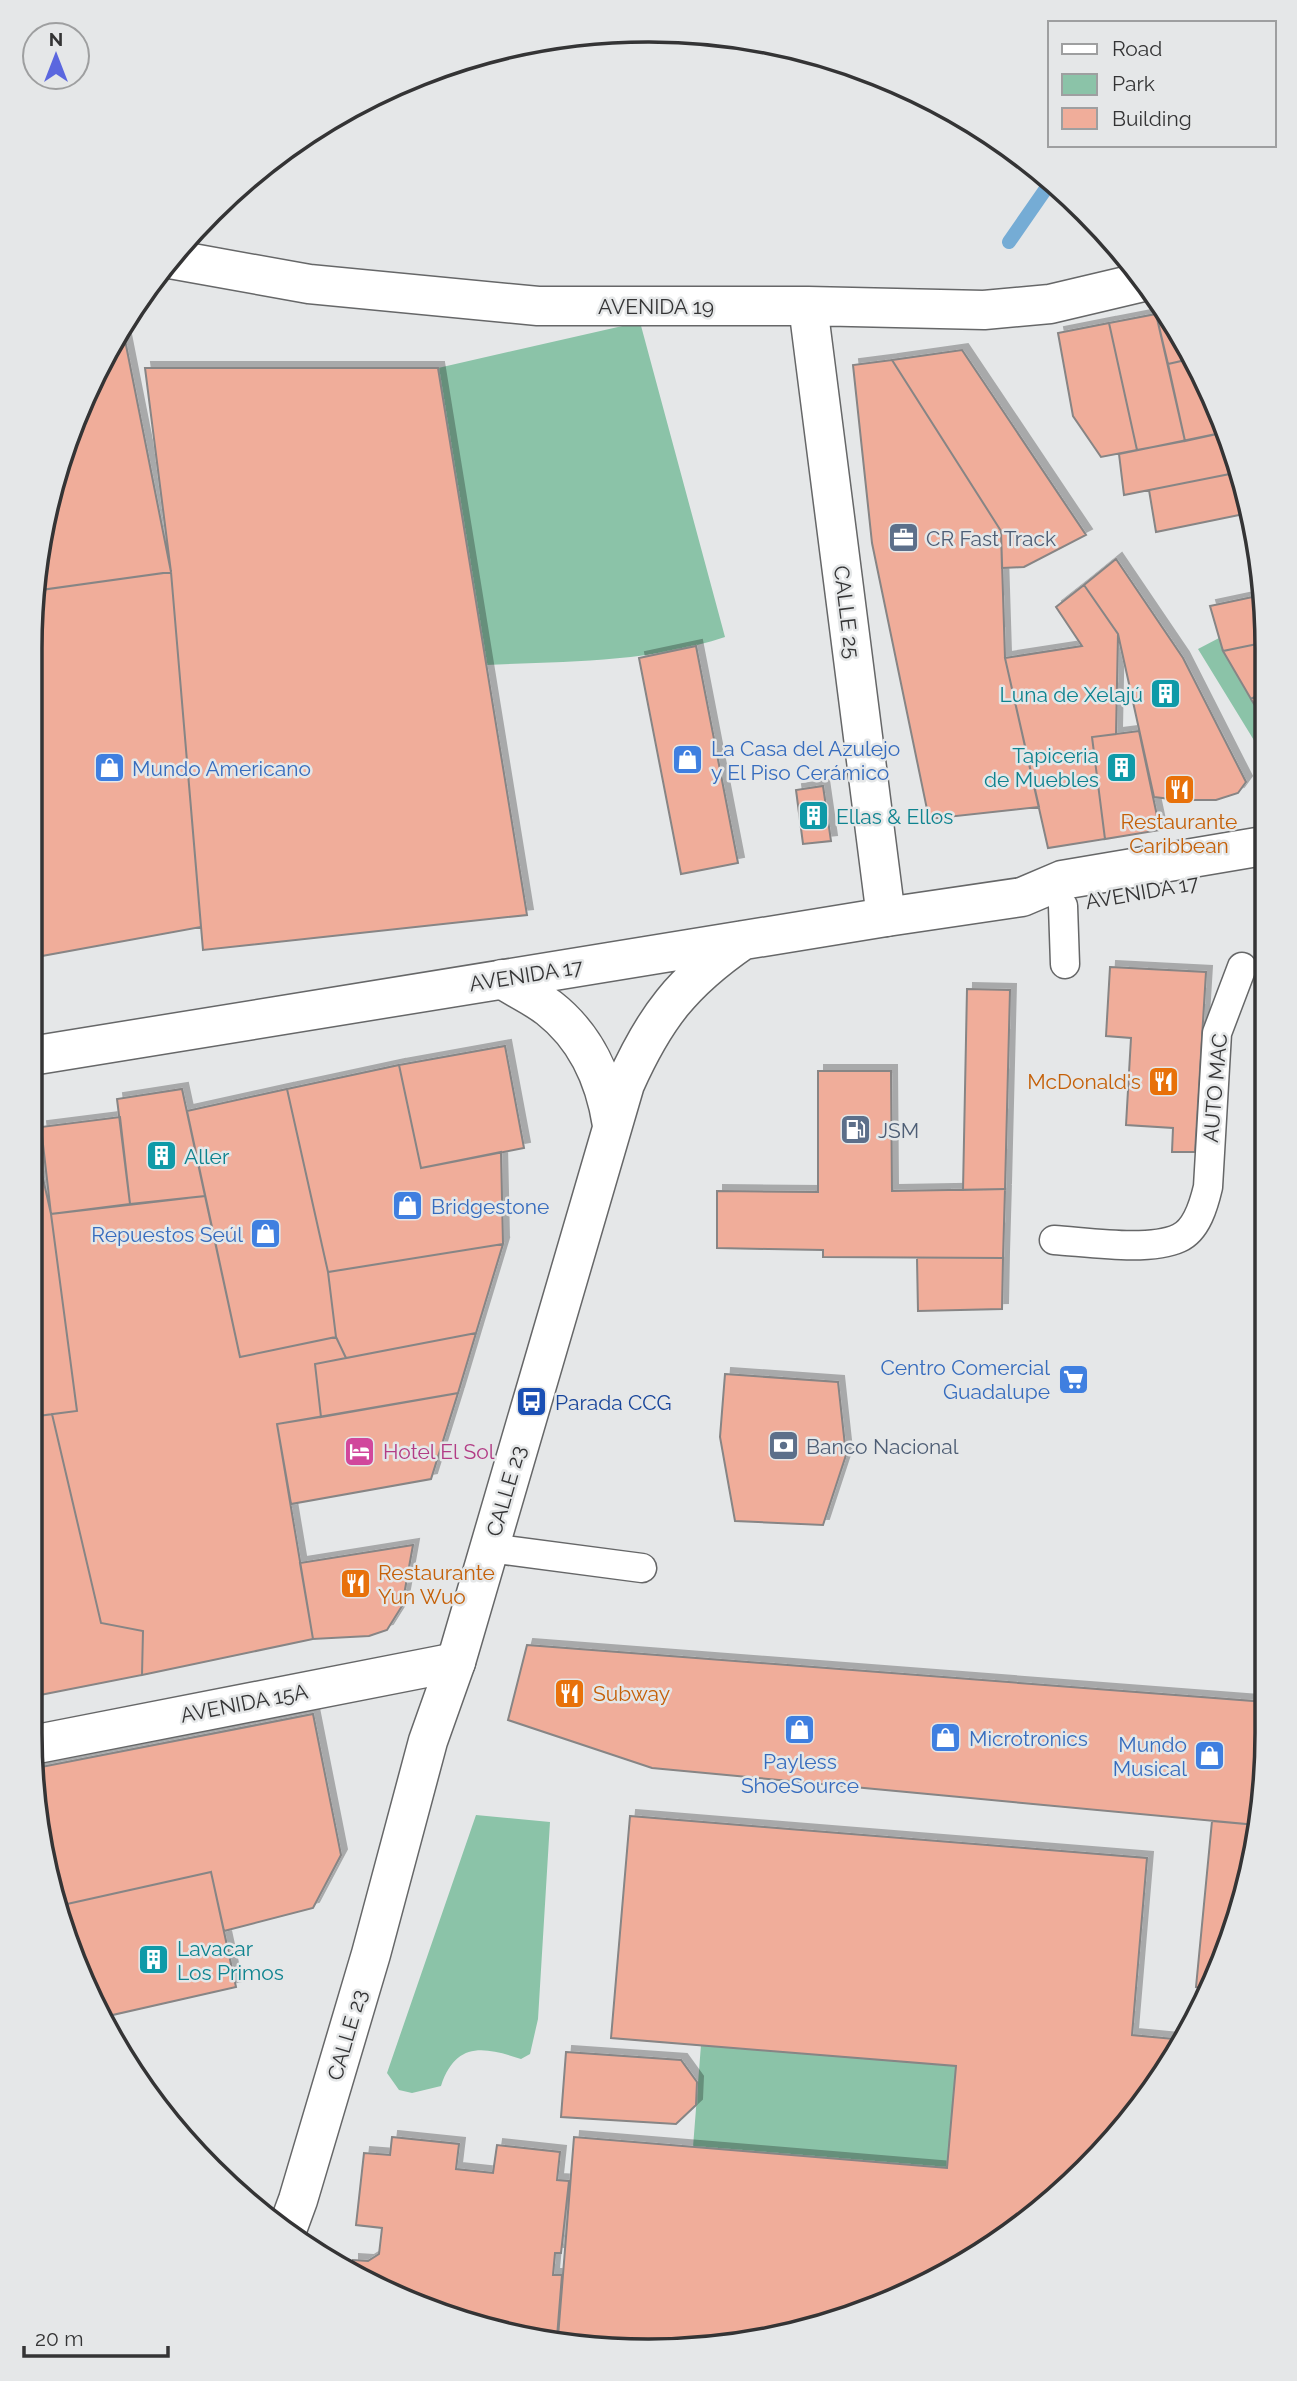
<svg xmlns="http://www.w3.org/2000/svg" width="1297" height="2381" font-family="Raleway,sans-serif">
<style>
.green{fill:#8bc3a8}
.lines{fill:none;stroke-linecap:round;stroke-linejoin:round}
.stream{stroke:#75acd5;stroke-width:14}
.building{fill:#f0ad9a;stroke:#878585;stroke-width:2;filter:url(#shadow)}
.service-casing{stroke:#666768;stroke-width:31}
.minor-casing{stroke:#666768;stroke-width:41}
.secondary-casing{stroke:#666768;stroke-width:41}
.service{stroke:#fff;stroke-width:28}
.minor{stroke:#fff;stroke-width:38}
.secondary{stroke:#fff;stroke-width:38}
.labels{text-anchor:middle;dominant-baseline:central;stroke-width:5;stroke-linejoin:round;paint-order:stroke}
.street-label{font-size:21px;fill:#343435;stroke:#e5e7e8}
.service-label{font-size:21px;fill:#4e5e75;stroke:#e5e7e8;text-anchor:start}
.culture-label{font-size:21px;fill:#0d838f;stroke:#e5e7e8;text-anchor:start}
.shop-label{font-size:21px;fill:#366cbe;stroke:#e5e7e8;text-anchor:start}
.food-label{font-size:21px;fill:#c56008;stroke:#e5e7e8;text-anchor:start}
.transit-label{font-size:21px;fill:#164399;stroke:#e5e7e8;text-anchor:start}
.hotel-label{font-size:21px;fill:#b23c85;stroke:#e5e7e8;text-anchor:start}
.rim{fill:none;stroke:#343435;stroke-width:3.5}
</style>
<defs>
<filter id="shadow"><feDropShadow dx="6" dy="-6" stdDeviation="0" flood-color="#0004"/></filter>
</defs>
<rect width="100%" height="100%" fill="#e5e7e8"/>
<path class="green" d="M640 322 725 637C646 663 568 661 486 665L438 368Z
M1219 638 1223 651 1262 717 1263 755 1198 649Z
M476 1815 550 1822 538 2019 530 2054 521 2059C484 2047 456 2041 441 2086L412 2093 399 2090 387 2073Z
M701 2045 956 2066 947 2168 693 2147Z"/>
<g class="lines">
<path class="stream" d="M1009 242 1052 180"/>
</g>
<path class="building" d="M1166 311 1190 359 1168 364 1156 314Z
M1156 314 1185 441 1137 450 1109 323Z
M1109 323 1137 450 1101 457 1073 416 1058 333Z
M122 325 171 572 34 591 51 488 112 339Z
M962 350 1086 535 1024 567 1002 568 1001 531 892 360Z
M1190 359 1226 432 1185 441 1168 364Z
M892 360 1001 531 1005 658 1039 807 929 819 872 543 853 365Z
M145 368H438L527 915 203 950 171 572Z
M1226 432 1234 449 1240 472 1124 495 1119 454Z
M1240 472 1249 513 1156 532 1149 490Z
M1247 513H1249L1258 551H1257Z
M1116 559 1183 658 1246 782 1238 793 1216 800H1179L1154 797 1118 634 1084 585Z
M171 572 201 927 31 958V608L34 591Z
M1084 585 1118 634 1116 734 1092 737 1105 839 1048 848 1005 658 1082 646 1056 607Z
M1262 595V643L1223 651 1210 606Z
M1262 643V693L1251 699 1223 651Z
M696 646 738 863 681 874 639 658Z
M1262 693V717L1251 699Z
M1139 731 1160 830 1105 839 1092 737Z
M823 786 831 841 803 844 796 790Z
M1110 967 1206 972 1195 1152H1172L1173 1128 1126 1125 1131 1038 1106 1036Z
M967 989 1010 990 1005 1189 963 1190Z
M505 1046 524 1148 421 1168 399 1065Z
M399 1065 421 1168 501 1152 503 1244 328 1272 287 1089Z
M818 1071H891L892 1191 1005 1189 1003 1258 823 1257V1250L717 1248V1191L818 1192Z
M182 1089 205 1196 130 1204 117 1099Z
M287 1089 328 1272 336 1337 240 1357 187 1111Z
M120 1117 130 1204 51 1214 41 1127Z
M35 1143 51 1214 77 1411 30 1417V1144Z
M205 1196 240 1357 336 1337 346 1358 315 1364 321 1417 277 1424 313 1639 142 1675 143 1631 101 1623 52 1414 77 1411 51 1214Z
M503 1244 476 1333 346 1358 336 1337 328 1272Z
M917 1258H1003L1002 1309 918 1311Z
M476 1333 458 1393 321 1417 315 1364Z
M725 1374 838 1382 846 1455 823 1525 735 1521 720 1437Z
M458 1393 431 1479 291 1504 277 1424Z
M52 1414 101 1623 143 1631 142 1675 30 1697V1417Z
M413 1545 402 1606 387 1630 369 1636 313 1639 300 1563Z
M527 1645 1266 1702V1773L1257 1825 652 1768 508 1720Z
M313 1714 341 1855 313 1908 224 1931 211 1872 58 1906 36 1768Z
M630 1816 1147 1858 1132 2035 1185 2040 1057 2197 886 2304 689 2350 558 2337 574 2137 947 2168 956 2066 611 2038Z
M1212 1821 1257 1825 1246 1893 1207 1988 1196 1987Z
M211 1872 236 1987 108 2016 63 1932 58 1906Z
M566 2052 681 2060 697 2082 696 2105 676 2124 561 2117Z
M392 2137 459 2144 456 2169 493 2173 497 2145 560 2152 557 2180 569 2181 561 2253H555L553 2275H562L557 2337 489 2330 353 2269V2260L368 2261 379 2254 382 2228 356 2225 364 2153 390 2155Z"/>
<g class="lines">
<defs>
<path id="service" d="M1063 906 1065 964
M1054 1240C1087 1242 1149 1252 1179 1238 1197 1230 1204 1204 1208 1187L1217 1033 1242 967
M489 1548 642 1568"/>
<path id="minor" d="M170 259 309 284 538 306H808L984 310 1050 304 1143 282
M808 306 886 917
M32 1745 456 1662"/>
<path id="secondary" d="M502 979C517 989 535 997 549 1008 586 1037 605 1080 612 1125
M31 1056 886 917 1022 897 1062 880 1263 846
M287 2230 298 2200 371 1954 428 1741 456 1662 625 1084C655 1017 682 982 743 940"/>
</defs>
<use href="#service" class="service-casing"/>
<use href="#minor" class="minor-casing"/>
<use href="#secondary" class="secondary-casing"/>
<use href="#service" class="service"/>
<use href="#minor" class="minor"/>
<use href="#secondary" class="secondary"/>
</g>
<defs>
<symbol id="office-square" viewBox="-11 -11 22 22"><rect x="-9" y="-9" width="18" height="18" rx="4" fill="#5c6f8a" stroke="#e5e7e8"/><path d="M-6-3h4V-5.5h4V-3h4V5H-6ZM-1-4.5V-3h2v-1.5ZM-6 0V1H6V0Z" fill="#fff"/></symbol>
<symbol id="building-square" viewBox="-11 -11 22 22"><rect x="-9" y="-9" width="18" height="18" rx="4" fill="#0f9aa8" stroke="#e5e7e8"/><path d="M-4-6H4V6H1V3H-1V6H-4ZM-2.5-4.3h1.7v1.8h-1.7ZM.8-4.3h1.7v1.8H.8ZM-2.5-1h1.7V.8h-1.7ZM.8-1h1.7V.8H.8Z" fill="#fff"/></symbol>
<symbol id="shop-square" viewBox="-11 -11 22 22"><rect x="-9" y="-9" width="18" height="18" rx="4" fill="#3f7fe0" stroke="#e5e7e8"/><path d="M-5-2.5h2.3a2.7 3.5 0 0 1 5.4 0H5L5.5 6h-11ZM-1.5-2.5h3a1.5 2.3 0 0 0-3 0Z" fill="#fff"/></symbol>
<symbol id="restaurant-square" viewBox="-11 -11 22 22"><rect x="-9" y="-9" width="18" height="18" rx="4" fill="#e8710a" stroke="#e5e7e8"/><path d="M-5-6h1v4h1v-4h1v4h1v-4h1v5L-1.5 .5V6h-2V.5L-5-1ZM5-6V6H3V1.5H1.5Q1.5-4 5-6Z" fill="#fff"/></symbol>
<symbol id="fuel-square" viewBox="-11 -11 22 22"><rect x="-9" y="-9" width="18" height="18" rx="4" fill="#5c6f8a" stroke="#e5e7e8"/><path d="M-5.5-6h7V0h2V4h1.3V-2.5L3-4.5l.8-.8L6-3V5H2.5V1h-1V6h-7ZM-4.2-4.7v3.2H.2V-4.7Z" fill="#fff"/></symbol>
<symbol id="supermarket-square" viewBox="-11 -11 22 22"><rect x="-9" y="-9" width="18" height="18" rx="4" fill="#3f7fe0" stroke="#e5e7e8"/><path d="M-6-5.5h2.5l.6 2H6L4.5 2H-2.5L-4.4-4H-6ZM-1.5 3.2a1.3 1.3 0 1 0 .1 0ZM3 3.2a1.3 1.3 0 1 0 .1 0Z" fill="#fff"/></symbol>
<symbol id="bus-square" viewBox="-11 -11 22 22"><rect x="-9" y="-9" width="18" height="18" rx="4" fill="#1a4fb4" stroke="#e5e7e8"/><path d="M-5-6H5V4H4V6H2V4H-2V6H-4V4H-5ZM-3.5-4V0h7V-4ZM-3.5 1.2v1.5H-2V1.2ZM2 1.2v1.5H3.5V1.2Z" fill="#fff"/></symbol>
<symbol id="bank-square" viewBox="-11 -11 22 22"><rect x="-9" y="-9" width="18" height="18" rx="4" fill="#5c6f8a" stroke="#e5e7e8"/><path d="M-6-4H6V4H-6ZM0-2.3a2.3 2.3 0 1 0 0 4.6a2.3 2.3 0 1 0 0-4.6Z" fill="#fff"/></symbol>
<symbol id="hotel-square" viewBox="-11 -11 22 22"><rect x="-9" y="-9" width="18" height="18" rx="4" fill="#d1479c" stroke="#e5e7e8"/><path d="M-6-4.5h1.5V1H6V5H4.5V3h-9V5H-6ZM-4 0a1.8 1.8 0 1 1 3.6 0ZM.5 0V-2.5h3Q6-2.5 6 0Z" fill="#fff"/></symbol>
</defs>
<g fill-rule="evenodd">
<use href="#office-square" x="886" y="520" width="35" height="35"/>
<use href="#building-square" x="1148" y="676" width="35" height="35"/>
<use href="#shop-square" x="670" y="742" width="35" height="35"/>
<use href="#building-square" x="1104" y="750" width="35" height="35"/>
<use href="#shop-square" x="92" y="750" width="35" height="35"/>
<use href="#restaurant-square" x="1162" y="772" width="35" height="35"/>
<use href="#building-square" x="796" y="798" width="35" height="35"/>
<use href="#restaurant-square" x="1146" y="1064" width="35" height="35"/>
<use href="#fuel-square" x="838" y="1112" width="35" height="35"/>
<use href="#building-square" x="144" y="1138" width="35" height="35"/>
<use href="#shop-square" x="390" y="1188" width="35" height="35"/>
<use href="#shop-square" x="248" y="1216" width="35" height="35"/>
<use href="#supermarket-square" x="1056" y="1362" width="35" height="35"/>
<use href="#bus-square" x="514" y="1384" width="35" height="35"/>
<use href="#bank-square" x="766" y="1428" width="35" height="35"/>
<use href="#hotel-square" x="342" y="1434" width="35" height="35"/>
<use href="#restaurant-square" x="338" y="1566" width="35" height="35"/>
<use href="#restaurant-square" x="552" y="1676" width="35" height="35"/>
<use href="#shop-square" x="782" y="1712" width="35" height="35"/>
<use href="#shop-square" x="928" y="1720" width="35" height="35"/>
<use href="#shop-square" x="1192" y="1738" width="35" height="35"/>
<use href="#building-square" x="136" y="1942" width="35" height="35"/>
</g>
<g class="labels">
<g class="street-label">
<text x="656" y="306">AVENIDA 19</text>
<text transform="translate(847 612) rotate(83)">CALLE 25</text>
<text transform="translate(1142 892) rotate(-10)">AVENIDA 17</text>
<text transform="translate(526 975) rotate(-9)">AVENIDA 17</text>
<text transform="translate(1215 1088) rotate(-85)">AUTO MAC</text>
<text transform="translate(506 1491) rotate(-74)">CALLE 23</text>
<text transform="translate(244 1703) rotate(-11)">AVENIDA 15A</text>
<text transform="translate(347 2035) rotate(-74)">CALLE 23</text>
</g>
<g class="service-label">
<text x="926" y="538">CR Fast Track</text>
<text x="878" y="1130">JSM</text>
<text x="806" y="1446">Banco Nacional</text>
</g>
<g class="culture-label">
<text x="1143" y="694" text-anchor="end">Luna de Xelajú</text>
<text x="1099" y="755" text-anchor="end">Tapiceria<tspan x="1099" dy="24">de Muebles</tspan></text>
<text x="836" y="816">Ellas &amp; Ellos</text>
<text x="184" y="1156">Aller</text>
<text x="177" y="1948">Lavacar<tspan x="177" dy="24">Los Primos</tspan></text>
</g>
<g class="shop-label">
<text x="711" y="748">La Casa del Azulejo<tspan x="711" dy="24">y El Piso Cerámico</tspan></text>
<text x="132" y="768">Mundo Americano</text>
<text x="431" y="1206">Bridgestone</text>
<text x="243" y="1234" text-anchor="end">Repuestos Seúl</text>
<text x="1050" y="1367" text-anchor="end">Centro Comercial<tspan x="1050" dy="24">Guadalupe</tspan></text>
<text x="969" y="1738">Microtronics</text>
<text x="1187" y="1744" text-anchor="end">Mundo<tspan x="1187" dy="24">Musical</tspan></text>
<text x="800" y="1761" text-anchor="middle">Payless<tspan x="800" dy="24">ShoeSource</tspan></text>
</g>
<g class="food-label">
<text x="1179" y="821" text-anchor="middle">Restaurante<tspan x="1179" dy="24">Caribbean</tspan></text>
<text x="1141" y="1081" text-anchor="end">McDonald's</text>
<text x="378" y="1572">Restaurante<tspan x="378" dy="24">Yun Wuo</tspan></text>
<text x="593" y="1693">Subway</text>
</g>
<g class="transit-label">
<text x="555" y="1402">Parada CCG</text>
</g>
<g class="hotel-label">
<text x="383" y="1451">Hotel El Sol</text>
</g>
</g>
<path d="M0 0H1297V2381H0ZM648 42H649A606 606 0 0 1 1255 648V1733A606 606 0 0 1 649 2339H648A606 606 0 0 1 42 1733V648A606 606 0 0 1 648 42Z" fill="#e5e7e8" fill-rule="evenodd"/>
<path class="rim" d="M648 42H649A606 606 0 0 1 1255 648V1733A606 606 0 0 1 649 2339H648A606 606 0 0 1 42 1733V648A606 606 0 0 1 648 42Z"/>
<rect x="1048" y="21" width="228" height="126" fill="#e5e7e8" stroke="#9e9fa0" stroke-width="2"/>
<rect x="1062" y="44" width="35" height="10" fill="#ffffff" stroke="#9e9fa0" stroke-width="2"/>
<text x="1112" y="56" font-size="21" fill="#343435">Road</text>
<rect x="1062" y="74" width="35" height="21" fill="#8bc3a8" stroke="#9e9fa0" stroke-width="2"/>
<text x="1112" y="91" font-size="21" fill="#343435">Park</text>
<rect x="1062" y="108" width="35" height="21" fill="#f0ad9a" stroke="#9e9fa0" stroke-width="2"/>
<text x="1112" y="126" font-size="21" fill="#343435">Building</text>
<g transform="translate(56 56)"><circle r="33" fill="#e5e7e8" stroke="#9e9fa0" stroke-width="2"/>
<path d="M0-5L12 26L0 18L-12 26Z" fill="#5b67df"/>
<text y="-10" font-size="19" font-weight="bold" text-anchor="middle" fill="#343435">N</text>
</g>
<path d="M24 2346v10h144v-10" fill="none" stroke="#343435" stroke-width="3.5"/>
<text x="35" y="2346" font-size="21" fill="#343435" stroke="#e5e7e8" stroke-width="5" paint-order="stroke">20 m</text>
</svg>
